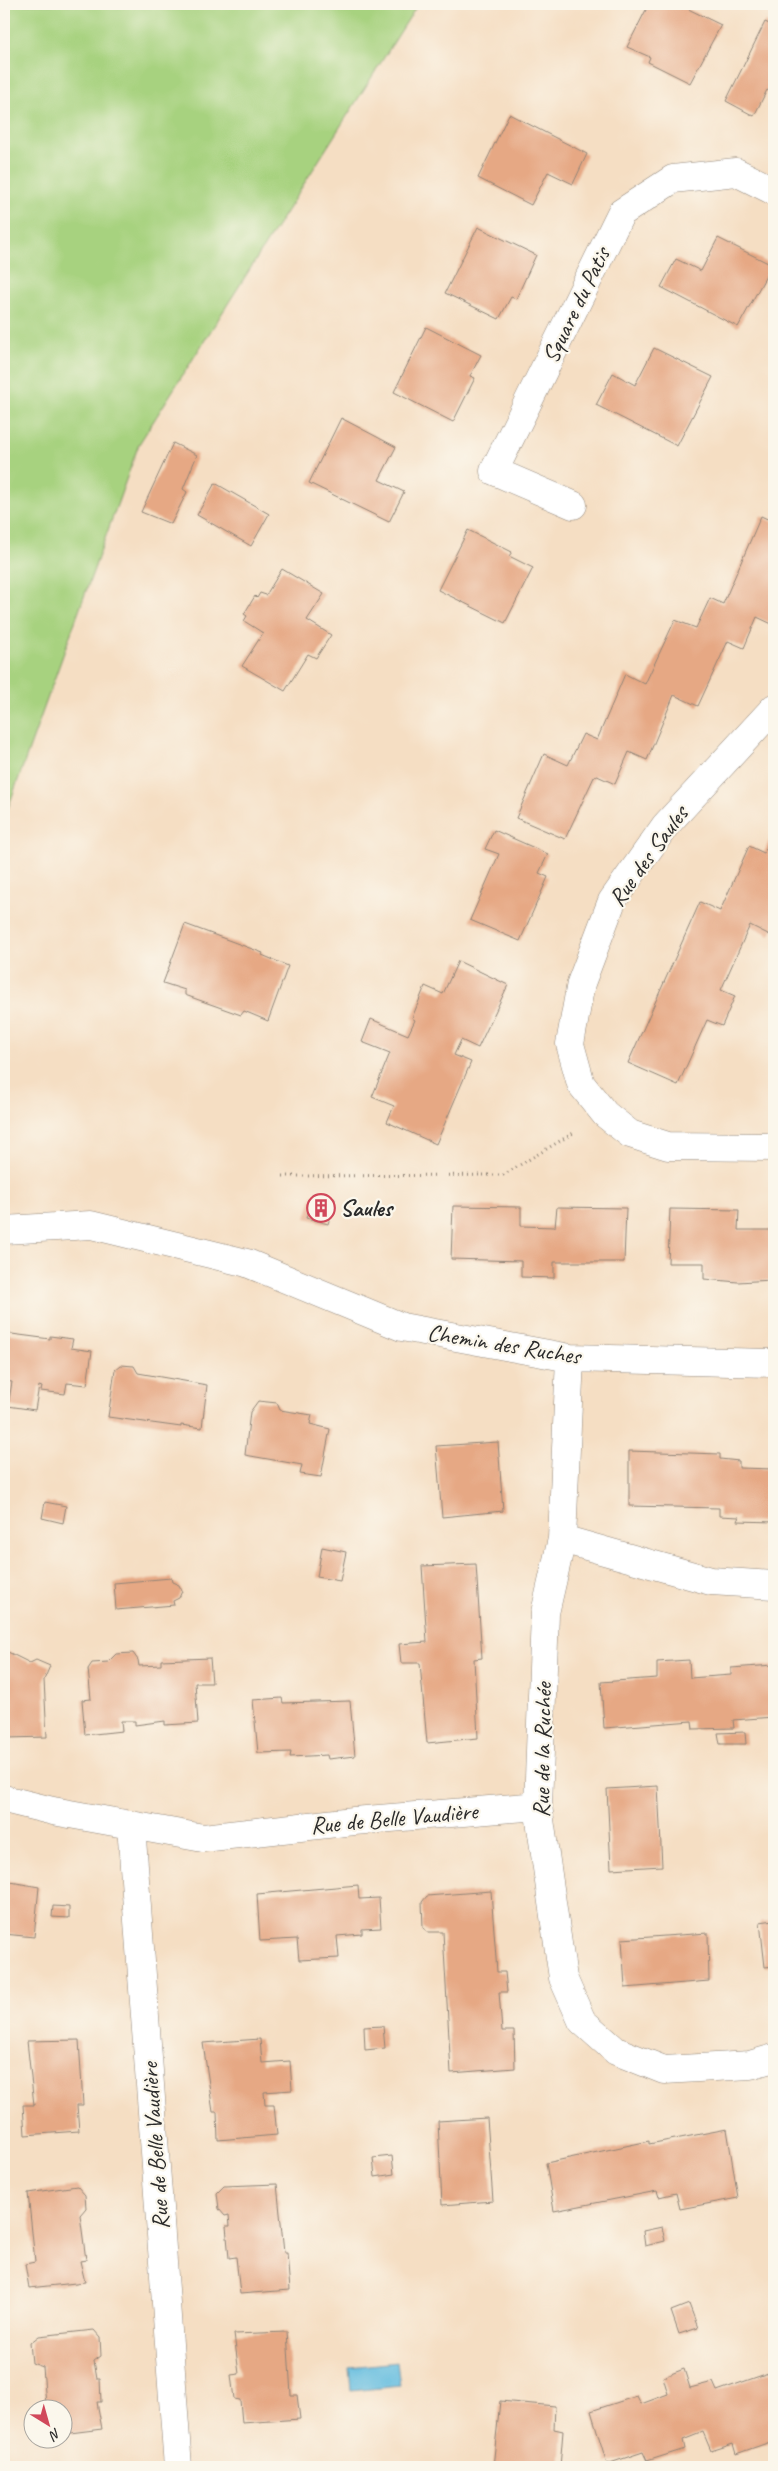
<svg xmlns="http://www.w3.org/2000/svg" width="778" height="2471" font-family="Caveat,sans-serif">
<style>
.green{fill:#a7d27f;stroke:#697e55}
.water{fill:#62bcdf;stroke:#467485}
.building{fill:#e6a884}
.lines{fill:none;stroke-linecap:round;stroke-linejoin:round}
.street-casing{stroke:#908477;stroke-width:29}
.path{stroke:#908477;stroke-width:3;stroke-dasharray:1 4;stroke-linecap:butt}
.street{stroke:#fff;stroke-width:28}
.labels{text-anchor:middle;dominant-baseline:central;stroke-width:4.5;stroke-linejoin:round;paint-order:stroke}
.street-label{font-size:24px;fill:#2b2b2b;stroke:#fbf7ec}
.poi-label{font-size:24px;font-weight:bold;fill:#2b2b2b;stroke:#fbf7ec;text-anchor:start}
</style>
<rect width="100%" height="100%" fill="#fbf7ec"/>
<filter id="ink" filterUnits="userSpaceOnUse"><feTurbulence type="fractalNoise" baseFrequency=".02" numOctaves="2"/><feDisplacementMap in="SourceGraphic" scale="10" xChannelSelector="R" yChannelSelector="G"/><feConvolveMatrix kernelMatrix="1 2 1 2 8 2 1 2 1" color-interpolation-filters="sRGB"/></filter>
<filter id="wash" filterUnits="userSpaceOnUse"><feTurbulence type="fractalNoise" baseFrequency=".0096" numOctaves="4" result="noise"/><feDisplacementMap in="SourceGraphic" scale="20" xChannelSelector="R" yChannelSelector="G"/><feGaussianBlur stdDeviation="1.12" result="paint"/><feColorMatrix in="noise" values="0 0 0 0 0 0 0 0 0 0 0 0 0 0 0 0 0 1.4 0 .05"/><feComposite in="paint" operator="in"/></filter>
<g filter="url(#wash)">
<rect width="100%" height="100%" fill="#f5dec3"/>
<path class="green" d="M4 4H418L139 444 4 819Z"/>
<path class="water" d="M397 2362 400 2386 351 2391 349 2367Z"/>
<g id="blocks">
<path class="building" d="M649 4H678L721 25 690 83 648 62 650 57 627 47Z
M765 22 774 26V93L767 90 754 116 726 101Z
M509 114 587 154 573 184 548 172 531 205 478 178Z
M478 227 536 255 516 299 511 297 499 319 445 293Z
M718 238 772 265 738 327 661 287 676 259 701 271Z
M426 327 481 355 470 376 475 378 453 422 394 392Z
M654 348 713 377 677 446 596 405 613 373 635 385Z
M341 418 396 447 379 480 404 492 389 522 309 483Z
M173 443 197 455 183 489 187 492 171 524 141 512Z
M215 483 269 514 251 546 197 515Z
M761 516 774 522V625L757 617 744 648 728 641 698 706 674 695 647 760 629 752 615 784 595 775 565 839 516 818 544 754 568 765 583 734 597 740 625 674 645 684 675 620 696 628 710 598 723 604Z
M468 530 512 552 509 556 533 568 505 623 438 590Z
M282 569 324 594 307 620 331 635 316 658 308 654 285 691 242 666 263 633 244 621 247 616 244 614 255 596 257 598 260 593 266 595Z
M774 829V925L770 935 750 925 721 990 735 996 722 1026 707 1020 678 1085 628 1063 700 902 720 911 749 846 764 853Z
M494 830 548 854 539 873 548 877 520 941 470 920 499 854 485 849Z
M185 924 263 953 262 955 288 966 268 1021 244 1011 241 1015 185 995V990L163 983Z
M458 961 508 985 478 1048 461 1040 454 1055 471 1062 436 1144 387 1122 394 1106 372 1097 390 1053 362 1042 371 1019 408 1035 415 1020 412 1018 425 986 443 994Z
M313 1194 335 1199 328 1224 306 1218Z
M453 1206 521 1207V1226L555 1227 557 1207 626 1208 624 1262H554V1278L521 1277V1261L451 1259Z
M670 1209 739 1210 738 1230H774V1264L772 1280 738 1282 704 1279V1263H668Z
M4 1333 50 1339V1336L73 1339 71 1348 92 1351 87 1385 67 1383 65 1394 41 1391 42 1387 39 1386 35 1410 8 1406 12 1382 4 1381Z
M121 1365 134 1366 138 1373 207 1385 202 1428 181 1425V1427L108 1417 115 1370Z
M258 1401 277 1403 280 1410 312 1415 310 1424 330 1429 321 1477 300 1474 302 1465 245 1455 250 1412Z
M498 1442 503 1511 442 1517 436 1446Z
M629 1451 720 1454V1459L739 1461V1468L774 1469V1522L737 1521 739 1517 719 1516V1508L629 1506Z
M45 1502 66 1506 63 1523 42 1518Z
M322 1547 346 1552 340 1581 317 1577Z
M476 1564 482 1658 474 1659 478 1738 427 1743 420 1663H401L399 1644 427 1642 422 1566Z
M171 1578 172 1582 179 1585 182 1591 179 1598 173 1601 174 1605 116 1610 114 1583Z
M4 1650 30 1663 36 1660 50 1666 44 1680 47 1737 7 1738V1719L4 1717Z
M133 1653 138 1660 139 1666 161 1665V1660L210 1658 212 1683H195L198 1723 165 1725V1721L135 1725V1721H121L122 1731 85 1735 82 1700 91 1699 88 1669 92 1663 108 1662 116 1654Z
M689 1660 690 1678 731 1675V1668L774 1665V1717L733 1720 734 1728 693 1729 692 1721 604 1728 601 1682 657 1678V1662Z
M282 1698 283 1703 350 1701 355 1756 328 1759 327 1755 290 1757 291 1752 258 1753 253 1700Z
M745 1732 746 1744H720L718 1733Z
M658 1786 662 1866 611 1869 607 1789Z
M4 1877 5 1881 39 1887 34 1937 4 1934Z
M358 1885 359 1899 379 1898 381 1928 362 1929V1934L337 1936 339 1958 299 1960 297 1939 260 1941 257 1894Z
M491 1891 497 1972H505L507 1992H499L502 2031H514L515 2068 451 2073 443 1932H428L423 1928 422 1902 427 1896Z
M53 1906 69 1907V1918L52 1917Z
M774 1920V1966L765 1967 760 1922Z
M708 1933 709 1981 625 1988 622 1939Z
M383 2026 385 2048 365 2050 364 2027Z
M260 2039 262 2063 290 2061 292 2090 264 2092 265 2105H274L277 2135 218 2140 217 2112H213L203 2043Z
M79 2040 83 2105H77L79 2131 25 2135 23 2105H34L27 2041Z
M487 2118 493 2201 442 2205 438 2121Z
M727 2129 738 2198 680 2209 676 2193 659 2197 657 2191 554 2211 546 2163 649 2141V2144Z
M392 2156 394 2174 375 2177 373 2158Z
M277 2184 284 2253H287L290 2290 240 2294 236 2257 229 2258 226 2226H230L229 2215 225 2216 219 2209 217 2193 224 2186Z
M77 2186 85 2195 86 2208 80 2215 86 2260 80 2261 85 2282 29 2288 25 2264 35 2262 28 2193Z
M662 2227 665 2241 645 2246 643 2231Z
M689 2304 698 2328 679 2334 671 2311Z
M94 2330 100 2337 101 2356 94 2361 97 2378H100L101 2402H97L102 2429 62 2434V2408H44L46 2405 43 2367 32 2363 30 2343 39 2336Z
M287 2332 291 2395H297L300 2419 242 2423 240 2400 234 2399 231 2375 239 2374 234 2334Z
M684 2369 690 2388 713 2382 717 2391 774 2371V2430L771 2431 773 2441 736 2454 733 2444 711 2451 703 2432 683 2440 685 2449 647 2461 643 2452 607 2464 591 2411 637 2396 641 2404 668 2394 663 2377Z
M500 2401 555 2406 554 2429 563 2431 560 2467H493Z"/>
</g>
</g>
<g filter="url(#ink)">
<use href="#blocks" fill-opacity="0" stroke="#908477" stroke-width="1"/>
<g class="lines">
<defs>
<path id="street" d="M573 505 494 471 621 213 673 179 736 172 774 191
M774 708 665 826 612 901 581 983 570 1044 581 1084 605 1114 630 1134 668 1146 774 1147
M4 1230 91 1225 247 1263 402 1327 570 1358 774 1363
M570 1358 562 1539 545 1613 538 1806 563 1978 582 2021 616 2051 664 2070 750 2065 774 2058
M562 1539 711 1581 774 1585
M4 1799 53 1811 203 1838 354 1821 538 1806
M131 1825 178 2467"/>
</defs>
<use href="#street" class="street-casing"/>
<path class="path" d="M283 1176 503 1175 575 1132"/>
<use href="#street" class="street"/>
</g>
</g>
<defs>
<symbol id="building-ring" viewBox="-11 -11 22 22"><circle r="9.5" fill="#fbf7ec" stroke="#d1495b" stroke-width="1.5"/><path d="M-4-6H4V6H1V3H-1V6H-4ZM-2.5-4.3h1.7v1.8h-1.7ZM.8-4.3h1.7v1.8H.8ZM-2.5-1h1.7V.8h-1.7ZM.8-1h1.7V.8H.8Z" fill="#d1495b"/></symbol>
</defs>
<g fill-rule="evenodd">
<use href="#building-ring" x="305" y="1192" width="32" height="32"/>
</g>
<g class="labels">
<g class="street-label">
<text transform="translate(576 305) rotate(-64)">Square du Patis</text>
<text transform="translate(648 856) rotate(-54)">Rue des Saules</text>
<text transform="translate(504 1344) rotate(9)">Chemin des Ruches</text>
<text transform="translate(542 1750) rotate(-89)">Rue de la Ruchée</text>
<text transform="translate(394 1818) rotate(-5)">Rue de Belle Vaudière</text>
<text transform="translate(155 2146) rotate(-94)">Rue de Belle Vaudière</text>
</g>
<g class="poi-label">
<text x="340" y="1208">Saules</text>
</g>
</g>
<rect width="778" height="2471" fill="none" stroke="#fbf7ec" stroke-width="20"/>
<g transform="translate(48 2424) rotate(143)"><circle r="24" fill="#fbf7ec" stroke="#a8a59f"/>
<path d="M0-4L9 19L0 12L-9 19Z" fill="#d1495b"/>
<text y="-8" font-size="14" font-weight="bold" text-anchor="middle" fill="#2b2b2b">N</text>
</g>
</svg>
